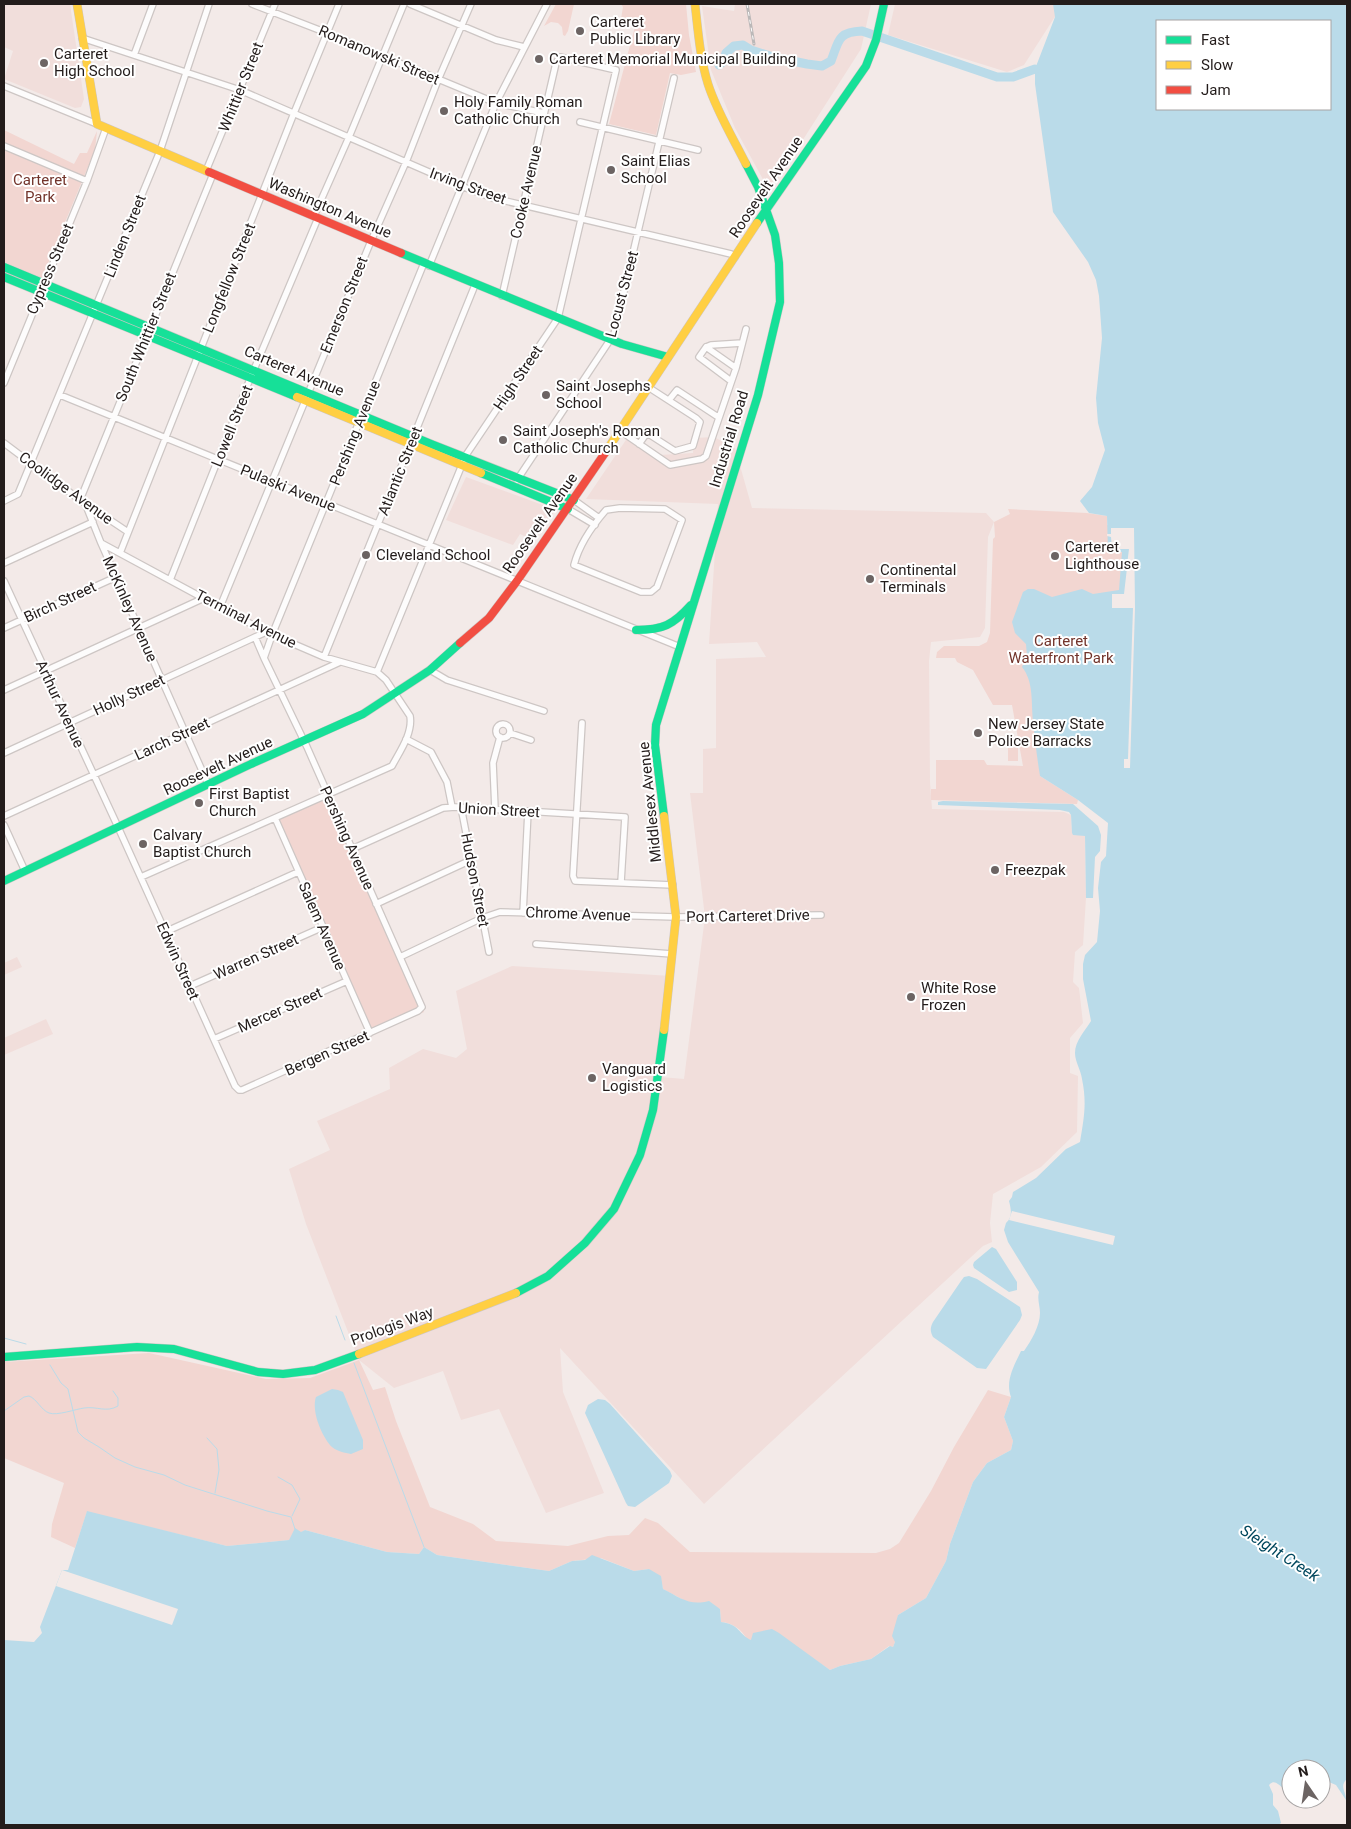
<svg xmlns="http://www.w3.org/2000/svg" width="1351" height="1829" font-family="Roboto,sans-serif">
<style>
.built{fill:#f1dedb}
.green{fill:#f2d6d1}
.water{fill:#badbe9;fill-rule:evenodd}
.pier{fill:#f3eae8}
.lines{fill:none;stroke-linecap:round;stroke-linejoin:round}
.stream{stroke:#badbe9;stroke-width:1}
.river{stroke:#badbe9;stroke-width:9}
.street-casing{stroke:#cdc6c4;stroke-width:8}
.fast-casing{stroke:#cdc6c4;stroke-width:9}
.slow-casing{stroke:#cdc6c4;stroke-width:9}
.jam-casing{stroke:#cdc6c4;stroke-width:9}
.street{stroke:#fdfcfc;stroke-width:5.5}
.fast{stroke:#16e098;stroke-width:8}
.slow{stroke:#ffcf43;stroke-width:8}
.jam{stroke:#f24e42;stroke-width:8}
.rail-casing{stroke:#bbb8b8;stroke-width:3}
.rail{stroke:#fff;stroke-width:1;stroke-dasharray:4;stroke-linecap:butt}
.poi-dot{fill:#6c6463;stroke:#fff;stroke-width:2}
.labels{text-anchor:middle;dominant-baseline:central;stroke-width:4;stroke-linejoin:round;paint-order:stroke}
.poi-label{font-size:15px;fill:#231c1b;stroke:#fff;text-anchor:start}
.street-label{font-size:15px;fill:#231c1b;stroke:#fff}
.park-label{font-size:15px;fill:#72342b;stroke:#fff}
.water-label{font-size:16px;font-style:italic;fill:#00475d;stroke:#fff}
</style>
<rect width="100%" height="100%" fill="#f3eae8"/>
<path class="built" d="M4 4H70L84 99 81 107 75 108 4 79 13 51 4 47Z
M735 4H871L861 49 774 185H766L735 128 711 70 702 6 734 11Z
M895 4H1054L1056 15 1024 65 1007 72 888 35Z
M630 434 660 455 693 453 694 438 714 437 735 448 752 508 986 513 994 522 988 537 985 628 980 637 931 642 929 661 930 782 932 809 1064 812 1071 815 1072 833 1085 836 1086 898 1083 945 1075 952 1073 982 1079 988 1083 1023 1070 1038V1073L1078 1076 1077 1132 1041 1167 993 1194 990 1223 992 1242 983 1246 704 1504 560 1348 563 1392 604 1493 546 1513 499 1409 461 1420 443 1371 394 1388 359 1360 306 1224 289 1169 330 1150 317 1121 390 1089 389 1068 423 1049 456 1058 467 1049 456 991 512 966 671 976 661 1077 684 1079 705 917 690 793H703V749L716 748V659L766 657 757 642 709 644 718 504 586 499Z
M466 477 551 508 554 512 534 541 520 534 513 545 446 520Z
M17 957 22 967 4 975V963Z
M46 1019 53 1034 4 1055V1038Z"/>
<path class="green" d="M556 4H574L568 31 565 36 563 35 562 27 558 23 551 22 544 26Z
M621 4H686L689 35 696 72 681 75 670 73 656 135 609 124 636 23 621 19 623 7Z
M4 130 74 164 80 153H87L97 131 95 150 42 278 4 262Z
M1008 509 1087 513 1107 516V525H1130L1135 608 1040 776 1078 800 1077 804 931 800V789H936V760H984L987 765 1023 766 1012 705H993L973 670 957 662 955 658H936L937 652 944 646H979L987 642 990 633 993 539 995 537 994 522 1010 514Z
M1008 744H1018V761H1008Z
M329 798 424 1012 370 1036 274 820Z
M149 1353 266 1379 310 1378 359 1360 373 1390 385 1387 396 1421 430 1507 473 1524 496 1541 568 1546 608 1536 629 1535 645 1518 658 1523 690 1552 876 1553 890 1549 899 1543 931 1491 954 1447 988 1390 1011 1397 1004 1417 1013 1441 1011 1450 987 1463 973 1482 950 1544 946 1561 926 1598 898 1615 895 1642 893 1647 889 1646 871 1659 840 1666 830 1670 808 1655 747 1639C741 1629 733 1623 721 1622L720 1609 700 1603H689L663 1589 662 1584 649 1569 634 1571 601 1558 572 1561 549 1571 437 1555 424 1547 419 1554 387 1552 305 1530 289 1540 227 1546 87 1512 75 1548 51 1537 52 1524 64 1483 4 1458V1362Z"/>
<path class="water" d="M1053 4H1347V1779C1339 1786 1346 1791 1346 1800L1336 1785 1324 1780 1321 1782V1769H1291V1780L1288 1781 1290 1785 1283 1788C1278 1784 1274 1779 1269 1785L1273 1794V1805L1278 1811 1281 1823 1278 1825H4V1640L34 1642 42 1633 40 1627 62 1570H68L87 1511 227 1546 289 1540 295 1528 301 1532 305 1530 387 1552 419 1554 424 1547 437 1555 549 1571 572 1561 585 1560 592 1555 634 1571 649 1569 661 1576 663 1589C681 1598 689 1606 709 1601L720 1609 721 1622C740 1624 739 1635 751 1640L753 1633 772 1629 779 1633 830 1670 840 1666 871 1659 890 1646 893 1647 895 1642 892 1636 898 1615 926 1598 946 1561 950 1544 973 1482 987 1463 1011 1450 1013 1441 1004 1417 1011 1397C1005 1381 1014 1366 1021 1351H1024C1031 1341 1040 1326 1040 1313 1040 1306 1037 1299 1039 1292L1008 1242 1004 1230 1006 1223C1013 1217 1011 1209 1009 1201L1012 1197 1013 1192 1036 1178 1066 1149 1080 1142C1084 1118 1087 1103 1082 1079 1081 1070 1075 1062 1075 1053 1075 1041 1085 1031 1091 1021L1083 979V964L1085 955 1097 942 1100 911 1098 888 1101 862 1106 856 1108 823 1078 800 1040 776C1037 758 1035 739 1033 721 1031 702 1034 682 1022 667L1027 656 1026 644 1015 633 1012 622 1023 592 1028 589H1034L1052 597 1082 589 1093 594 1119 590 1122 552 1108 551 1107 516 1089 513 1080 501 1092 487 1105 450 1098 423 1096 398 1102 338 1099 296 1096 280 1088 262 1053 212 1035 84V69L1055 17ZM1157 21H1330V109H1157Z
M943 801 1073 804 1098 826 1101 835 1100 851 1095 857 1093 898H1086L1085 836 1073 835 1072 833 1071 815 1069 812 1060 810 938 805V802Z
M992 1247 996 1249 1017 1282V1290L1009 1292 974 1268 973 1265 974 1262Z
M969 1276 977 1279 1020 1307 1022 1315 1020 1320 986 1369 977 1368 933 1337C930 1331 930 1328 933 1322L961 1281 964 1277Z
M332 1389 338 1390 343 1392 363 1440V1449L351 1454C345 1453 337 1451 332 1447 322 1437 311 1411 316 1397Z
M598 1399 605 1400 610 1404 670 1471 672 1476 669 1483 635 1507 628 1506 626 1503 585 1413 588 1405Z"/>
<path class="pier" d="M1111 528H1134L1135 608 1130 768H1124V759H1128L1133 608H1112V594H1124L1127 568 1121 567 1122 565H1127L1129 549H1112L1111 537 1107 536V534H1111Z
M1012 1211 1115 1236 1113 1245 1009 1220Z
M62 1570 178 1609 172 1625 56 1586Z"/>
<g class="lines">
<path class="stream" d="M336 1316 345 1340
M4 1338 26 1344
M354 1363 424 1547
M50 1365 61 1383 68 1389 78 1432 84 1438 99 1447 115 1458 135 1467 164 1475 185 1485 267 1511 291 1517 295 1529
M4 1411 24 1397 29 1396C37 1399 41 1410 49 1413 57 1416 76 1409 84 1408 97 1406 106 1413 118 1406V1398L113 1391
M207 1438 217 1449 219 1470 215 1493
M278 1477 292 1485 300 1499 292 1516"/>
<path class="river" d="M719 65 723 62 726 53 734 46 743 45 751 50 773 57 807 64 822 66 831 61C839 41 837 32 862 31L997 77H1013L1035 69"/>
<defs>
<path id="street" d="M252 4 327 33 496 103 544 113
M410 4 496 40 524 47
M82 38 240 90 461 186 493 198 731 254 735 257
M134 55 153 4
M4 86 97 124
M580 122 698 150
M4 146 87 181
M206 171 275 4
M314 216 349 137 404 4
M429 266 496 103 547 4
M706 347 736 368
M731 381 699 357 706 347 711 345 742 343
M4 383 87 181 106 128
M60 395 680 647
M669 400 677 390 718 417
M619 430 670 465 702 459 706 456 736 368 746 329
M4 443 80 500 128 532
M639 444 647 433 675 451 693 446 700 422 696 418 648 387
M517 480 614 334 674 78
M80 500 213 174
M574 500 599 518
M4 501 18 494 160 151 209 4
M85 503 101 543 266 632 324 657 377 672 386 680 410 716C413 733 400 751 392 766L141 877
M620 508 665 509 682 520 657 587 651 592H641L574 565C579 545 593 525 606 510Z
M568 509 595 525
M101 543 208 784
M120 553 294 113 339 4
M4 563 93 522
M170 580 250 379 318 218
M4 581 118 827 235 1086 239 1090H242L418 1011 422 1007 307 747 264 658 272 635 424 263
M220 607 371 241 406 162 438 80 471 4
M4 628 116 577
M255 637 264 658
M324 657 475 285
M430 670 447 680 544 711
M377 672 466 455 558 318 616 70 560 57 556 63 502 296
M4 690 204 598
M582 723 573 876 575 881 673 885
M496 731a7 7 0 1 1 14 0a7 7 0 1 1-14 0Z
M510 733 531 740
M406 739 431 752 447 782 452 807
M4 753 266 632
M461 807 489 952
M495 809 493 763 500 737
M4 816 340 662
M275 818 370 1033
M4 825 25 871
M352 849 443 808 455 807 625 817 621 882
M376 904 471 860
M523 913 528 811
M165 932 298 872
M536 944 672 954
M400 957 482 918 500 912 676 917 821 915
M190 986 323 927
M214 1039 347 981"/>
<path id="fast" d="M757 223 866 66 876 40 884 4
M401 253 622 344 668 357
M4 267 431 444 574 500
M4 277 297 397
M481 473 568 509
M636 630C663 630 673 625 691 605
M664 816 655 745 656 725 758 395 780 302 779 263 775 235 758 187 746 164
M4 881 251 764 363 714 430 670 460 643
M516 1293 548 1276 585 1243 614 1209 640 1155 653 1110 664 1030
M4 1357 137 1347 174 1349 258 1372 283 1374 315 1370 359 1354"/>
<path id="slow" d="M77 4 97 124 209 172
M695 4C698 31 700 58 708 84 717 112 733 138 746 164
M297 397 481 473
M605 453 757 223
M664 1030 676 917 664 816
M359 1354 516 1293"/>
<path id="jam" d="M209 172 401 253
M460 643 489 618 517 581 605 453"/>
</defs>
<use href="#street" class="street-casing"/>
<use href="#fast" class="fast-casing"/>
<use href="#slow" class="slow-casing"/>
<use href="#jam" class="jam-casing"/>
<use href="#street" class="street"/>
<use href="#fast" class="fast"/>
<use href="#slow" class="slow"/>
<use href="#jam" class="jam"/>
<defs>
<path id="rail" d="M747 4 754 44"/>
</defs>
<use href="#rail" class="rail-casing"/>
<use href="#rail" class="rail"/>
</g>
<g class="poi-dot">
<circle cx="580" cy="31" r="5"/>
<circle cx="539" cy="59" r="5"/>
<circle cx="44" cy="63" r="5"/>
<circle cx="444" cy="111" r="5"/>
<circle cx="611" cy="170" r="5"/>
<circle cx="546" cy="395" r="5"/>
<circle cx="503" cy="440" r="5"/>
<circle cx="366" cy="555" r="5"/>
<circle cx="1055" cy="556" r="5"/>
<circle cx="870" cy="579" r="5"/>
<circle cx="978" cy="733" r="5"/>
<circle cx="199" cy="803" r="5"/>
<circle cx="143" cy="844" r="5"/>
<circle cx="995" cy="870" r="5"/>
<circle cx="911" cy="997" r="5"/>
<circle cx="592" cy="1078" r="5"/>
</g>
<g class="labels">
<g class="poi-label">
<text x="590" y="22">Carteret<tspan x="590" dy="17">Public Library</tspan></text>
<text x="54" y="54">Carteret<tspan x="54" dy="17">High School</tspan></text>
<text x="549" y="59">Carteret Memorial Municipal Building</text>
<text x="454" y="102">Holy Family Roman<tspan x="454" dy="17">Catholic Church</tspan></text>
<text x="621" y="161">Saint Elias<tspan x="621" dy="17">School</tspan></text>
<text x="556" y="386">Saint Josephs<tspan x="556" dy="17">School</tspan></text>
<text x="513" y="431">Saint Joseph's Roman<tspan x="513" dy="17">Catholic Church</tspan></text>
<text x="1065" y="547">Carteret<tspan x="1065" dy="17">Lighthouse</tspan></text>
<text x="376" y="555">Cleveland School</text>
<text x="880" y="570">Continental<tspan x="880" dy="17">Terminals</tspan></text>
<text x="988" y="724">New Jersey State<tspan x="988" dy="17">Police Barracks</tspan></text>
<text x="209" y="794">First Baptist<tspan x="209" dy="17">Church</tspan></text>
<text x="153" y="835">Calvary<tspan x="153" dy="17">Baptist Church</tspan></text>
<text x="1005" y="870">Freezpak</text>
<text x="921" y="988">White Rose<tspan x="921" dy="17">Frozen</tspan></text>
<text x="602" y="1069">Vanguard<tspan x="602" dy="17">Logistics</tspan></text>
</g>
<g class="street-label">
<text transform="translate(379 55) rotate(23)">Romanowski Street</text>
<text transform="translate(241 87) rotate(-68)">Whittier Street</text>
<text transform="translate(468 186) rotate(20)">Irving Street</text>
<text transform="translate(766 187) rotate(-56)">Roosevelt Avenue</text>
<text transform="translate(526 192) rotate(-77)">Cooke Avenue</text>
<text transform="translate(330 208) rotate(23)">Washington Avenue</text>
<text transform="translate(125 236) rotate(-68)">Linden Street</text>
<text transform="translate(50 269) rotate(-67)">Cypress Street</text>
<text transform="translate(229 278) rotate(-68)">Longfellow Street</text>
<text transform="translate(622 294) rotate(-75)">Locust Street</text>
<text transform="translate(344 305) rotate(-68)">Emerson Street</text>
<text transform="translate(146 337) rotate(-68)">South Whittier Street</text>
<text transform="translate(294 371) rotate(23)">Carteret Avenue</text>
<text transform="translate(518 378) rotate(-56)">High Street</text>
<text transform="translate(232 426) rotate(-68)">Lowell Street</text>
<text transform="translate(355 433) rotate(-68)">Pershing Avenue</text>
<text transform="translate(729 439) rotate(-73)">Industrial Road</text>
<text transform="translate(400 471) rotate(-68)">Atlantic Street</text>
<text transform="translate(66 488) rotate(36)">Coolidge Avenue</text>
<text transform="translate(288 488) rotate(22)">Pulaski Avenue</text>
<text transform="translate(540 523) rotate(-55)">Roosevelt Avenue</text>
<text transform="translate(60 602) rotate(-25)">Birch Street</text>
<text transform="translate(130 609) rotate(66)">McKinley Avenue</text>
<text transform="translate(246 619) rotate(27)">Terminal Avenue</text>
<text transform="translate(129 695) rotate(-25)">Holly Street</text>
<text transform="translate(60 704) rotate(65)">Arthur Avenue</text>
<text transform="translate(172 739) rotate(-25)">Larch Street</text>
<text transform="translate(218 766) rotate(-25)">Roosevelt Avenue</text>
<text transform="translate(650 802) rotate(-96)">Middlesex Avenue</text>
<text transform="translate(499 810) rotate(3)">Union Street</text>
<text transform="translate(347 838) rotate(66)">Pershing Avenue</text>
<text transform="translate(475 880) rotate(79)">Hudson Street</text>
<text transform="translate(578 914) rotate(2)">Chrome Avenue</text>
<text transform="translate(748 916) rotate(-1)">Port Carteret Drive</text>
<text transform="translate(322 926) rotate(66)">Salem Avenue</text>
<text transform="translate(256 957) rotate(-24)">Warren Street</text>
<text transform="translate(178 961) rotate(66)">Edwin Street</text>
<text transform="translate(280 1010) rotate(-24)">Mercer Street</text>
<text transform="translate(327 1053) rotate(-24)">Bergen Street</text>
<text transform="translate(392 1326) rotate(-20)">Prologis Way</text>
</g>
<g class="park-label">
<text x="40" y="180">Carteret<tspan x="40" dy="17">Park</tspan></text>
<text x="1061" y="641">Carteret<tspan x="1061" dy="17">Waterfront Park</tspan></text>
</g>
<g class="water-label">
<text transform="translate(1280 1553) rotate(33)">Sleight Creek</text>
</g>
</g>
<rect width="1351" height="1829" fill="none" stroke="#231c1b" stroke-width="10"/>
<rect x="1156" y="20" width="175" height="90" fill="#ffffff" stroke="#a7a4a4"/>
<rect x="1166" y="36" width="25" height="8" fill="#16e098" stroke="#a7a4a4"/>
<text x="1201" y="45" font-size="15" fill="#231c1b">Fast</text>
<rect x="1166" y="61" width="25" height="8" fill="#ffcf43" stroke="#a7a4a4"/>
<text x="1201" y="70" font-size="15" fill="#231c1b">Slow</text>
<rect x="1166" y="86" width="25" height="8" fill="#f24e42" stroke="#a7a4a4"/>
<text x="1201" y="95" font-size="15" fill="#231c1b">Jam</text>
<g transform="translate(1306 1784) rotate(347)"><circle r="24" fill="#ffffff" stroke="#a7a4a4"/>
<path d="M0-4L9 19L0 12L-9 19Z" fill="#6c6463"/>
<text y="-8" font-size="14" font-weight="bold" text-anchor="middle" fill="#231c1b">N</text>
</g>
</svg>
